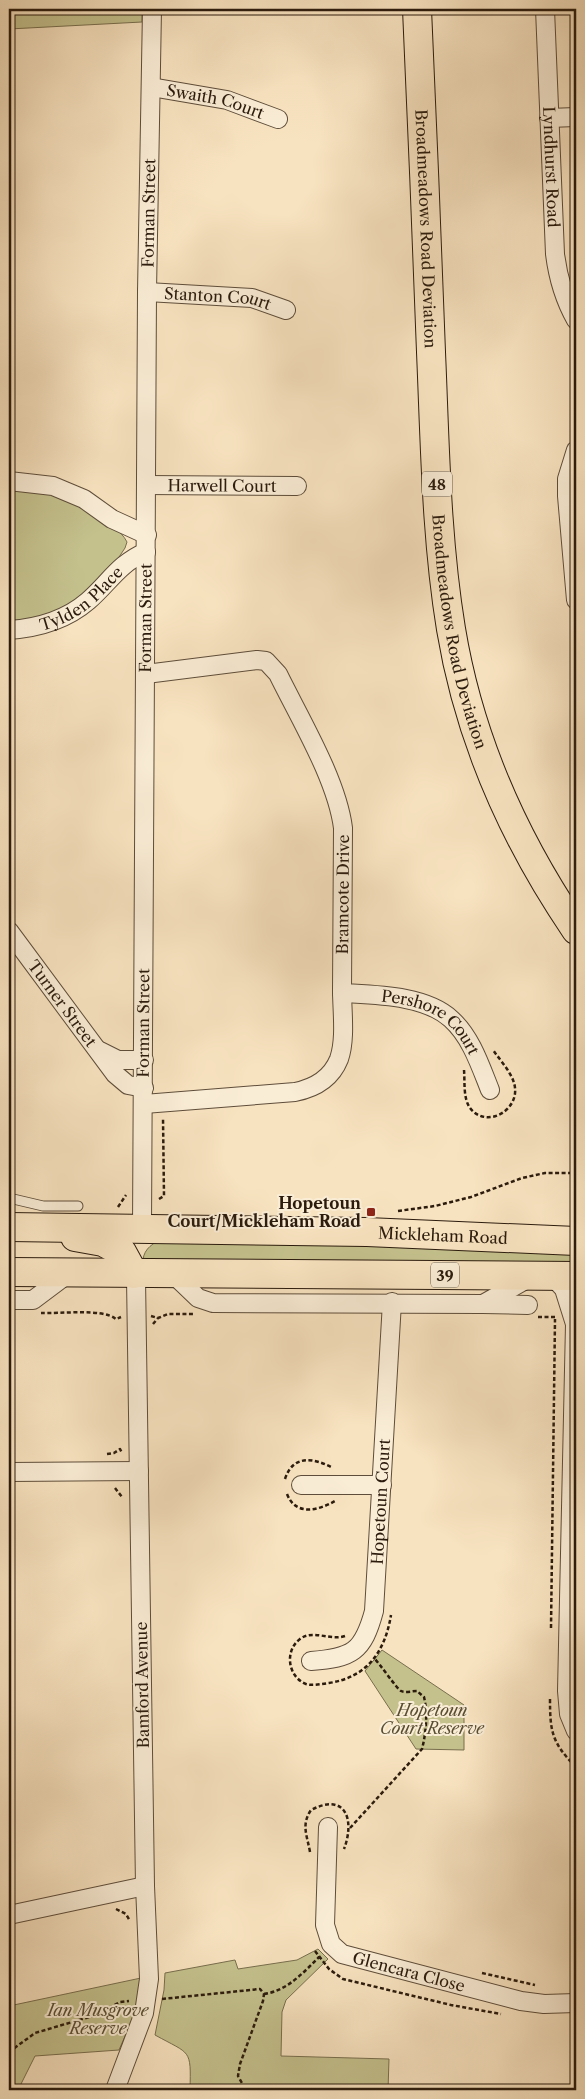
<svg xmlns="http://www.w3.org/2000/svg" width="585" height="2099" font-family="'Libre Caslon Text',serif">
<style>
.green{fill:#c4c18d;stroke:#786e4d}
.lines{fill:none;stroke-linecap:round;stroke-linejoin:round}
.service-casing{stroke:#5e4d3a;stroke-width:11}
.minor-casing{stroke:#5e4d3a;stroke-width:20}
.primary-casing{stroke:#2b1b0d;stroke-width:30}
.path{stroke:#2b1b0d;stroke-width:2.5;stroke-dasharray:4 2.5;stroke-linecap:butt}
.service{stroke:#faedd6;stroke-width:9}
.minor{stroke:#faedd6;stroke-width:18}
.primary{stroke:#f8e3c0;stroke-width:28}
.poi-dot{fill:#8f2418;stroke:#faedd6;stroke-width:2}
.labels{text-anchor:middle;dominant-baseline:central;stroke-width:4;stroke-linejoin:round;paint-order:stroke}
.shield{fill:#faedd6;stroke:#695a49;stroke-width:1}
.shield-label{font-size:15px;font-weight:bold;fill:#2b1b0d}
.street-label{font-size:16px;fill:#2b1b0d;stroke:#faedd6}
.poi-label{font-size:16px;font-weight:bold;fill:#2b1b0d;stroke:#faedd6;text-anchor:end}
.park-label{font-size:16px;font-style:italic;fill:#594d33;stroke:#faedd6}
</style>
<rect width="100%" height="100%" fill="#f8e3c0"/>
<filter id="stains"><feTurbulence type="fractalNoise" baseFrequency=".004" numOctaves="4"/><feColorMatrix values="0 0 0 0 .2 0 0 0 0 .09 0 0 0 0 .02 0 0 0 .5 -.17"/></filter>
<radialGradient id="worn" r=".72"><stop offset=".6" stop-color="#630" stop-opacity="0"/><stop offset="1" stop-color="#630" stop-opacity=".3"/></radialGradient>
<path class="green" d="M9 9H142V22L9 29Z
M9 485C16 486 25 486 32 487 56 493 116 519 127 542L125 548 115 563 85 596 51 616 9 624Z
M163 1238 576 1248V1265L143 1260C144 1248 154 1243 163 1238Z
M382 1650 464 1705V1750L416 1749 365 1671Z
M318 1949 328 1959 286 2000 282 2012 281 2056 389 2059 388 2090H190C191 2048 191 2055 155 2035L164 1990 165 1973 235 1960 238 1969 297 1960Z
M141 1978 136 2011 119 2050 35 2056 18 2090H9V2006Z"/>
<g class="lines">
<defs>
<path id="service" d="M9 1198 43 1206H78"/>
<g id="minor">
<path id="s1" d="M545 9 555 254C558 278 564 299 576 320"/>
<path id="s2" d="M151 87 227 100 278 119"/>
<path d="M549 118 576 117"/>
<path id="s3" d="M147 292 252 298 286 310"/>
<path d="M576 450 567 479V496L576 600"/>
<path d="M9 481 53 486 84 499 112 519 147 535"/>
<path id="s4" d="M146 485 297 486"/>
<path id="s5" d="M9 630C37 628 66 620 88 601 109 583 119 563 146 552"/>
<path id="s6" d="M9 931 115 1074 128 1085 144 1088"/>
<path id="s7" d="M342 993C375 995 425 995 451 1019 471 1037 480 1065 490 1090"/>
<path d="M100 1051 118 1060H144"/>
<path id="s8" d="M144 1104 295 1092C315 1088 331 1079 339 1059 346 1039 342 1011 342 990 342 936 343 882 343 828 337 780 300 719 278 674L266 661 257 660 146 674"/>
<path id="s9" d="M142 1227 147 292 152 9"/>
<path d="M552 1276 564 1289 575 1324 567 1691 569 1714 576 1731"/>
<path d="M168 1278 174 1275 198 1298 213 1303 483 1304 529 1278"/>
<path d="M9 1300H33L69 1273"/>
<path d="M483 1304 528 1305"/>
<path d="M9 1472 139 1471"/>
<path d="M301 1485H382"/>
<path id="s10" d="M311 1661C352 1658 363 1652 374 1611L392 1302"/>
<path id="s11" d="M328 1827 325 1925 331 1944 342 1954 521 2001 544 2004 576 2003"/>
<path d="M9 1915 145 1886"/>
<path d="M115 2090 144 2013 149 1979 145 1886 136 1278 134 1274"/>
</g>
<g id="primary">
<path id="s12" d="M417 9C422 123 427 238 431 352 435 444 436 538 451 629 469 738 514 839 576 930"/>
<path id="s13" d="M9 1227 367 1232 576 1241"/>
<path d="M75 1237 103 1242 122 1252 134 1274"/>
<path d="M9 1272 576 1276"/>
</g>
</defs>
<use href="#service" class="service-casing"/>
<use href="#minor" class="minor-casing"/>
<use href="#primary" class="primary-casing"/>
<path class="path" d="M464 1070C465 1082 463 1098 470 1108 487 1130 522 1109 514 1083 511 1072 500 1060 493 1050
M159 1199 164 1196 163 1118
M118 1207 126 1195
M398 1211 435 1206 471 1197 522 1178 545 1173H576
M41 1313C60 1314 102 1308 116 1319L121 1317
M151 1316 158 1318 168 1314H195
M538 1317H557
M153 1324 158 1318
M107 1454 114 1453 120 1449 122 1453
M285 1479C293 1454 314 1458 333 1468
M115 1488 122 1497
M287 1494C296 1517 319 1510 335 1501
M551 1628 555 1319
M345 1636C330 1641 313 1629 300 1639 284 1651 288 1677 306 1684 313 1686 321 1684 329 1683 368 1677 385 1651 391 1615
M550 1699C550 1732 552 1743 576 1767
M350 1828 422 1749C426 1733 428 1714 424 1697L417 1691C413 1691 405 1693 401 1691 397 1689 380 1664 374 1658
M310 1852C307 1835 301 1825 311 1810 346 1792 355 1820 344 1849
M116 1909 126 1914 130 1921
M315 1951 329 1969 343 1979 451 2005 501 2014
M482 1973 535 1985
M264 1994C287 1991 304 1972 319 1957
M162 1999 260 1989 264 1994 263 2001 240 2064 238 2076 246 2090
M9 2052 35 2033 96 2015 120 2002 129 2001"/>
<use href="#service" class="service"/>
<use href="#minor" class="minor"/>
<use href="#primary" class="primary"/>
</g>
<rect class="poi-dot" x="366" y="1207" width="10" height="10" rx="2.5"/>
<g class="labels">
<g class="shield">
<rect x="422" y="471.5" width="30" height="25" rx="4"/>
<rect x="431" y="1262.5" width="28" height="25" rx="4"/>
</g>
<g class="shield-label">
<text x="437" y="484">48</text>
<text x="445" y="1275">39</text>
</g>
<g class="street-label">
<text stroke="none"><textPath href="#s2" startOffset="66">Swaith Court</textPath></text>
<text stroke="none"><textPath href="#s1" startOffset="158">Lyndhurst Road</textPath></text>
<text stroke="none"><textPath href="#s9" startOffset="1014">Forman Street</textPath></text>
<text stroke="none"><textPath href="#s12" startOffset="220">Broadmeadows Road Deviation</textPath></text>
<text stroke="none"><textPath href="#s3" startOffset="71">Stanton Court</textPath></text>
<text stroke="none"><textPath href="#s4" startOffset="76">Harwell Court</textPath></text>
<text stroke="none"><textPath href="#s5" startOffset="81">Tylden Place</textPath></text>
<text stroke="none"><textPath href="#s9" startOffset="609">Forman Street</textPath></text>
<text stroke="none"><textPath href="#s12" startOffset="625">Broadmeadows Road Deviation</textPath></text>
<text stroke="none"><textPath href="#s8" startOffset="374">Bramcote Drive</textPath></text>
<text stroke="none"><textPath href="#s6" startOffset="90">Turner Street</textPath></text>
<text stroke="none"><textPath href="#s9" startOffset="204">Forman Street</textPath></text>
<text stroke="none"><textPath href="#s7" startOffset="98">Pershore Court</textPath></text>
<text stroke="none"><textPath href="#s13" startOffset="434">Mickleham Road</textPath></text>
<text stroke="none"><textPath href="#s10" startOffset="199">Hopetoun Court</textPath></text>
<text transform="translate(142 1685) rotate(-91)">Bamford Avenue</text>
<text stroke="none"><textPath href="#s11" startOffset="202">Glencara Close</textPath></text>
</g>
<g class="poi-label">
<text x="361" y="1203">Hopetoun<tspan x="361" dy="18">Court/Mickleham Road</tspan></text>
</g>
<g class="park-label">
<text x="432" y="1710">Hopetoun<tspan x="432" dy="18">Court Reserve</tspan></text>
<text x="98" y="2010">Ian Musgrove<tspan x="98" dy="18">Reserve</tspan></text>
</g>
</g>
<rect width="585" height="2099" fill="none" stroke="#f8e3c0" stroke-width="30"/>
<rect x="10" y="10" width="565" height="2079" fill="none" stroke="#2b1b0d" stroke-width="2.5"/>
<rect x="15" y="15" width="555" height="2069" fill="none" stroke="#2b1b0d"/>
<rect width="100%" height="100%" filter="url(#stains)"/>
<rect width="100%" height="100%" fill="url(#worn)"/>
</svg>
